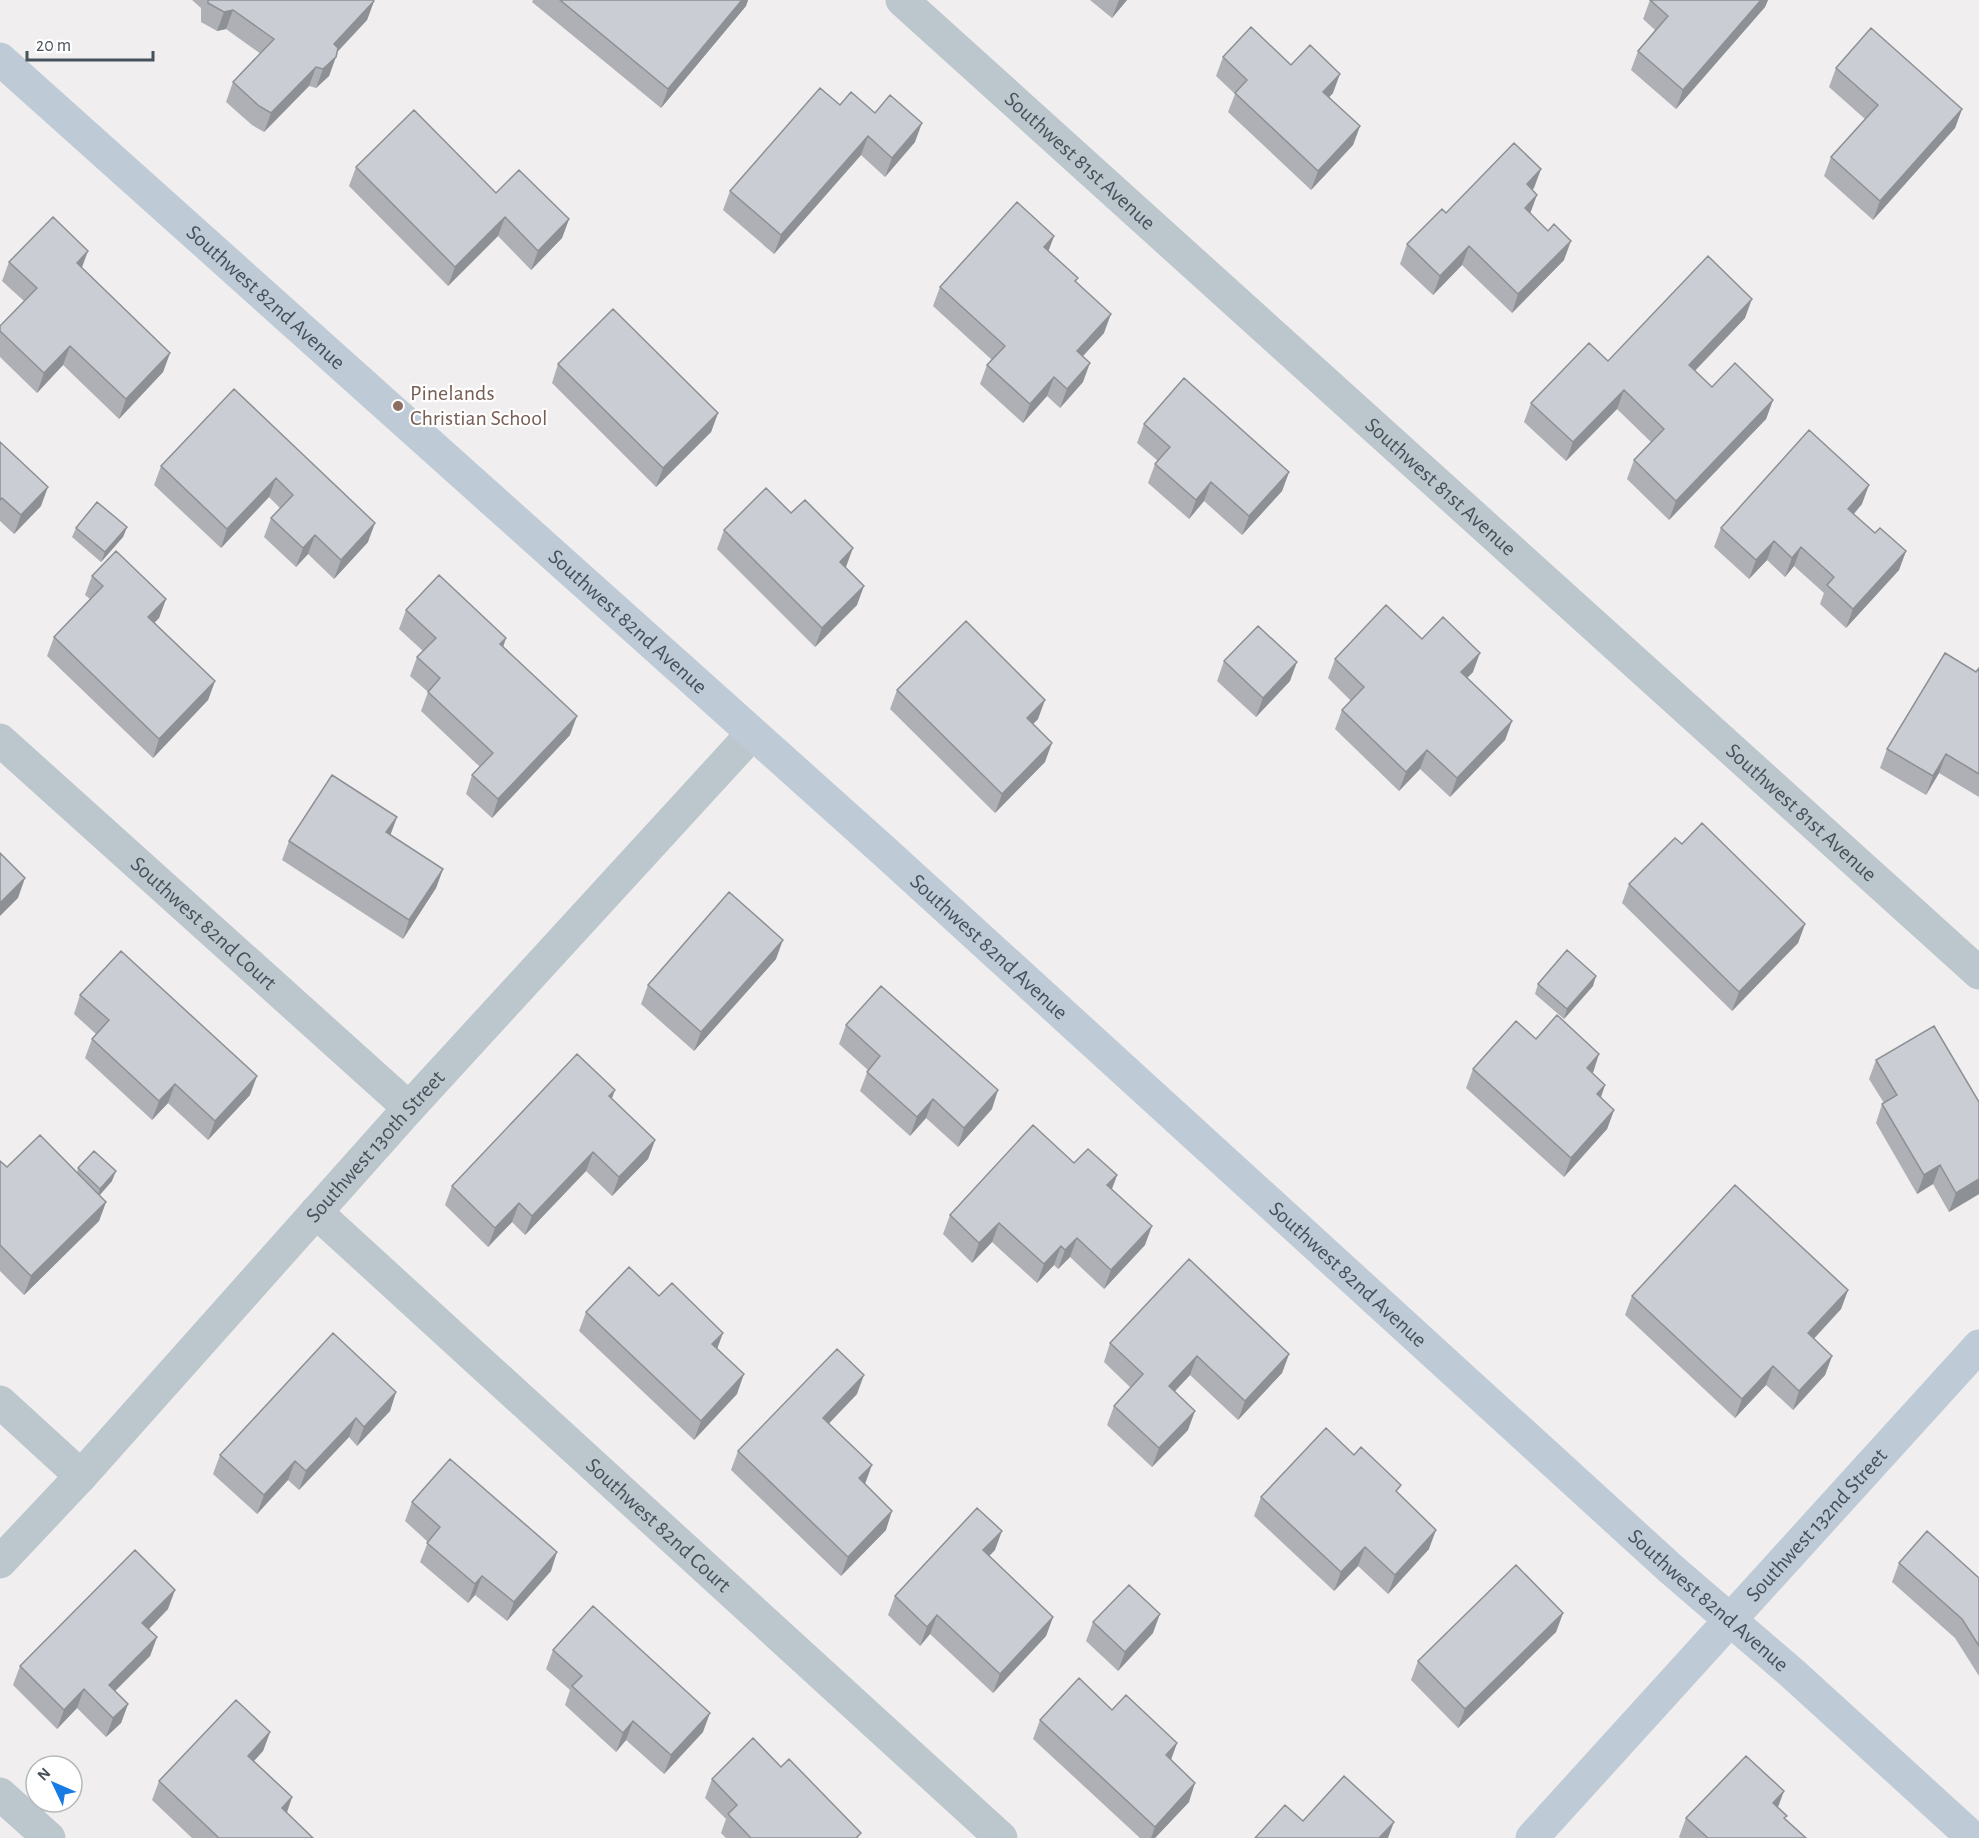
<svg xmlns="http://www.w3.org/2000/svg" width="1979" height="1838" font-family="'Alegreya Sans',sans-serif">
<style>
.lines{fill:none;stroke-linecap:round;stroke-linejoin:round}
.street{stroke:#bcc6cd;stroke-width:33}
.secondary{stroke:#becad5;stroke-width:33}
.wall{fill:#aeb0b5}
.shaded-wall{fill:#8d9094}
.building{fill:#cacdd3;stroke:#8d9094;stroke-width:1.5}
.education-dot{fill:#8d6e63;stroke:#fff;stroke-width:2}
.labels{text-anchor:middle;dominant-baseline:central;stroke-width:4.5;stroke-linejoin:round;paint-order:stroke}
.street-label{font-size:22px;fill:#46525b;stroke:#fff}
.education-label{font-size:22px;fill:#785e54;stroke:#fff;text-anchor:start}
</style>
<rect width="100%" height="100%" fill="#f0eeee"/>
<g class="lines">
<g class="street">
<path id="s1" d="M902 0 1979 973"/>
<path id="s2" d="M0 740 409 1108"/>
<path id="s3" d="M316 1212 1001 1838"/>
<path d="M0 1402 81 1476"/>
<path id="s4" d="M0 1562 81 1476 409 1108 752 734"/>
<path d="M0 1794 49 1838"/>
</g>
<g class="secondary">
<path id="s5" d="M0 59 884 851 1671 1569 1792 1673 1973 1838"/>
<path id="s6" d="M1532 1838 1979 1346"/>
</g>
</g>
<path class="wall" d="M192 0H373L374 1 367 20 337 52 329 76 316 88 309 86 264 132 252 125 226 102 233 82 261 54 226 29 217 31 201 22V8Z
M533 0H748L746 6 661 108 532 2Z
M1090 0H1127L1112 18Z
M1650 0H1768L1765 7 1676 109 1631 70 1638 51 1655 30 1643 19Z
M1223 57 1291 65 1333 93 1329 97 1360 126 1353 145 1311 190 1228 112 1235 94 1216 76Z
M1836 68 1962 109 1955 128 1873 220 1824 176 1831 157 1865 119 1829 87Z
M840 105 875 113 915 142 885 177 861 155 774 254 723 210 730 191Z
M356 167 496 193 569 219 562 238 531 270 498 236 448 286 349 186Z
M1541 169 1532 190 1530 213 1564 260 1512 313 1462 265 1433 295 1400 264 1407 244 1446 213Z
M1054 236 1048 251 1076 282 1104 333 1083 356V382L1060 408 1047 396 1023 423 980 384 987 365 992 360 933 306 940 287Z
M9 262 82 268 170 353 163 372 119 419 63 365 37 393 0 357V326L24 301 2 281Z
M1745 318 1695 371 1712 387 1773 400 1766 419 1669 520 1627 479 1634 460 1651 442 1617 409 1566 461 1524 422 1531 403 1608 361Z
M558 364 718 413 711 432 656 487 552 383Z
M234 389 368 542 334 579 308 554 296 567 264 537 271 518 280 508 269 497 221 548 154 485 161 466Z
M1144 424 1289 472 1282 491 1242 535 1204 501 1189 519 1148 483 1155 464 1158 461 1137 443Z
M0 442 41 506 14 534 0 521Z
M1862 504 1854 514 1875 533 1906 551 1899 570 1846 628 1820 604 1824 593 1794 566 1785 577 1767 560 1749 579 1714 547 1721 528Z
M127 527 123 537 101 562 72 537 76 528Z
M724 530 846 568 857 605 815 647 717 549Z
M92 576 166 599 159 618 154 622 215 681 208 700 153 758 47 656 54 637 90 599 85 595Z
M406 610 503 647 570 735 492 818 466 794 472 775 480 767 421 711 428 692 410 676 417 657 423 651 399 629Z
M1422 639 1473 672 1467 678 1512 721 1505 740 1450 797 1420 769 1399 791 1335 729 1342 710 1351 701 1328 678 1335 659Z
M1224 661 1290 681 1256 717 1217 681Z
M1979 668V797L1939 773 1926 795 1880 768 1887 749 1976 672Z
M897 690 1038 719 1033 724 1045 762 995 813 890 709Z
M397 817 390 835 443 869 436 888 403 939 282 860 289 841Z
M1682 844 1805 924 1798 943 1732 1011 1622 903 1629 884Z
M776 959 694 1051 641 1004 648 985Z
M1538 984 1593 986 1564 1019 1535 994Z
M80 995 250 1095 208 1140 168 1103 152 1120 85 1058 92 1039 96 1034 74 1014Z
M846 1025 992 1109 958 1147 926 1118 910 1136 860 1091 868 1070 839 1044Z
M1536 1039 1592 1073 1605 1085 1601 1098 1614 1110 1607 1129 1564 1177 1466 1088 1473 1069Z
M1876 1060 1979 1194 1949 1212 1933 1184 1917 1194 1876 1123 1882 1104 1884 1103 1869 1079Z
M611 1099 655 1140 648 1159 612 1196 586 1171 525 1235 512 1222 488 1247 445 1205 452 1186Z
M0 1161 7 1167 77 1173 78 1168 112 1181 99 1196 106 1202 99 1221 24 1295 0 1271Z
M1117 1175 1112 1189 1145 1245 1104 1289 1070 1257 1058 1269 1054 1265 1037 1283 992 1242 972 1263 943 1234 950 1215Z
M1848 1290 1841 1309 1814 1339 1832 1356 1825 1375 1793 1410 1766 1385 1735 1418 1625 1315 1632 1296Z
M659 1296 717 1348 737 1394 694 1440 579 1331 586 1312Z
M1110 1343 1289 1354 1282 1373 1238 1420 1190 1375 1174 1392 1188 1430 1152 1467 1107 1425 1114 1406 1131 1388 1104 1362Z
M396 1392 390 1411 357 1446 349 1437 299 1490 288 1480 257 1514 213 1474 220 1455Z
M857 1394 829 1423 865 1484 886 1530 841 1576 731 1470 738 1451Z
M1354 1455 1398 1493 1429 1549 1388 1594 1358 1566 1334 1591 1254 1516 1261 1497Z
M412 1502 551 1571 507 1621 475 1595 468 1603 420 1562 428 1542 405 1521Z
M995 1550 989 1556 1053 1617 1046 1636 993 1693 930 1634 920 1646 888 1615 895 1596Z
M1899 1563 1979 1578V1676L1955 1638 1892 1582Z
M168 1609 149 1629 157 1637 150 1656 115 1691 128 1704 121 1723 106 1737 77 1708 57 1729 13 1685 20 1666Z
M1563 1613 1556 1632 1458 1728 1411 1680 1418 1661Z
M1093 1622 1153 1633 1118 1671 1086 1641Z
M553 1650 703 1732 664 1774 626 1740 616 1752 565 1705 570 1690 546 1669Z
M1040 1720 1177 1743 1171 1760 1189 1802 1155 1838H1140L1033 1739Z
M270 1732 263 1751 254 1761 292 1797 287 1813 313 1838H192L152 1800 159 1781Z
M781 1767 859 1838H726L721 1833 726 1819 705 1798 712 1779Z
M1778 1808 1785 1819 1806 1838H1680L1679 1837 1686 1818Z"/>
<path class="shaded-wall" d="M742 0H748L746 6 661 108 668 89Z
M1119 0H1127L1112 18Z
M1761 0H1768L1765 7 1676 109 1683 90Z
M374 1 367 20 327 63 334 44Z
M233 10 226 29 217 31 224 12Z
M336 57 329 76 316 88 323 69Z
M316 67 309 86 264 132 271 113Z
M1340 74 1333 93 1316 111 1323 92Z
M1962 109 1955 128 1873 220 1880 201Z
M922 123 915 142 885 177 892 158Z
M1360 126 1353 145 1311 190 1318 171Z
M868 136 861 155 774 254 781 235Z
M1541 169 1534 188 1520 203 1527 184Z
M1537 195 1530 214 1525 208Z
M505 217 498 236 448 286 455 267Z
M569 219 562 238 531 270 538 251Z
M1054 236 1047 255 1044 247Z
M1571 241 1564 260 1512 313 1518 294Z
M1469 246 1462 265 1433 295 1440 276Z
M88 251 81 270 77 263Z
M1752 299 1745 318 1682 384 1689 365Z
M1111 314 1104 333 1070 370 1077 351Z
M70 346 63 365 37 393 44 373Z
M170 353 163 372 119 419 126 399Z
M1090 363 1083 382 1060 408 1067 389Z
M1054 377 1047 396 1023 423 1030 404Z
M1624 390 1617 409 1566 461 1573 442Z
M1773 400 1766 419 1669 520 1676 501Z
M718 413 711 432 656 487 663 468Z
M1289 472 1282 491 1242 535 1249 516Z
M276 478 269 497 221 548 227 529Z
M1211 482 1204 501 1189 519 1196 500Z
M1869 485 1862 504 1841 528 1848 509Z
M48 487 41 506 14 534 21 515Z
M375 523 368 542 334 579 341 560Z
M127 527 123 537 101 562 105 552Z
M315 535 308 554 296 567 303 548Z
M1774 541 1767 560 1749 579 1756 560Z
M1801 547 1794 566 1785 577 1792 558Z
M853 548 846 567 833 581 840 562Z
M1906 551 1899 570 1846 628 1853 609Z
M864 586 857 605 815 647 822 628Z
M166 599 159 618 142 636 148 617Z
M506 638 500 657V644Z
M1480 653 1473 672 1454 691 1461 672Z
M1297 662 1290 681 1256 717 1263 698Z
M215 681 208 700 153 758 159 739Z
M1045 700 1038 719 1020 737 1027 718Z
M577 716 570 735 492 818 498 799Z
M1512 721 1505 740 1450 797 1457 778Z
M1052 743 1045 762 995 813 1002 794Z
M1427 750 1420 769 1399 791 1406 772Z
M1946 754 1939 773 1926 795 1933 776Z
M397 817 390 836 386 832Z
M443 869 436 888 403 939 409 920Z
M25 878 18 898 0 916V903Z
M1805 924 1798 943 1732 1011 1739 992Z
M783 940 776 959 694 1051 701 1032Z
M1596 976 1593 986 1564 1019 1567 1009Z
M1599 1054 1593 1073 1587 1068Z
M257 1076 250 1095 208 1140 215 1121Z
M175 1084 168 1103 152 1120 159 1101Z
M1605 1085 1598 1104 1597 1094Z
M615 1090 608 1109 609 1096Z
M998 1090 992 1109 958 1147 964 1128Z
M933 1099 926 1118 910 1136 917 1117Z
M1614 1110 1607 1129 1564 1177 1571 1158Z
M655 1140 648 1159 612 1196 619 1177Z
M593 1152 586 1171 525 1235 532 1216Z
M1940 1165 1933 1184 1917 1194 1924 1175Z
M116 1171 112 1181 97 1198 100 1189Z
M1117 1175 1110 1194 1107 1185Z
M1979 1179V1194L1949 1212 1956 1193Z
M106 1202 99 1221 24 1295 31 1276Z
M519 1203 512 1222 488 1247 495 1228Z
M999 1223 992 1242 972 1263 979 1243Z
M1152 1226 1145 1245 1104 1289 1111 1270Z
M1077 1238 1070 1257 1058 1269 1065 1250Z
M1061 1246 1054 1265 1037 1283 1044 1264Z
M1848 1290 1841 1309 1801 1352 1808 1333Z
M723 1333 716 1352 712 1344Z
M1289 1354 1282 1373 1238 1420 1245 1401Z
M1197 1356 1190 1375 1162 1405 1169 1386Z
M1832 1356 1825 1375 1793 1410 1799 1391Z
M1773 1366 1766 1385 1735 1418 1742 1399Z
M744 1374 737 1394 694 1440 701 1421Z
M864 1375 857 1394 816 1437 823 1418Z
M396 1392 390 1411 357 1446 364 1427Z
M1195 1411 1188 1430 1152 1467 1159 1448Z
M356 1418 349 1437 299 1490 306 1471Z
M295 1461 288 1480 257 1514 264 1495Z
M872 1465 865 1484 859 1478Z
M892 1511 886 1530 841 1576 848 1557Z
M1436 1530 1429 1549 1388 1594 1395 1575Z
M1002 1531 995 1550 976 1569 983 1550Z
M1365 1547 1358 1566 1334 1591 1341 1572Z
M557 1552 551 1571 507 1621 514 1602Z
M482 1576 475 1595 468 1603 475 1584Z
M175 1590 168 1609 136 1642 142 1623Z
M1563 1613 1556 1632 1458 1728 1465 1709Z
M1160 1614 1153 1633 1118 1671 1125 1652Z
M937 1615 930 1634 920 1646 927 1627Z
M1053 1617 1046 1636 993 1693 1000 1674Z
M157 1637 150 1656 102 1704 109 1685Z
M84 1689 77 1708 57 1729 64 1710Z
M128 1704 121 1723 106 1737 113 1718Z
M710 1713 703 1732 664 1774 671 1755Z
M633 1721 626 1740 616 1752 623 1733Z
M270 1732 263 1751 241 1775 248 1756Z
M1177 1743 1170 1762 1166 1755Z
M1195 1783 1189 1802 1155 1838H1151L1155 1827Z
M1784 1791 1777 1810 1773 1803Z
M292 1797 285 1817 282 1808Z
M1394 1822 1388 1838H1379Z"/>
<path class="building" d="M208 0H373L374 1 334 44 338 48 336 57 323 69 316 67 271 113 259 106 233 82 274 39 233 10 224 12 208 3Z
M560 0H742L668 89Z
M1650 0H1761L1683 90 1638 51 1668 16Z
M1251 27 1291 65 1310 45 1340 74 1323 92 1360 126 1318 171 1235 93 1247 80 1223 57Z
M1871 28 1962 109 1880 201 1831 157 1878 105 1836 68Z
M820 88 840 105 851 92 875 113 890 95 922 123 892 158 868 136 781 235 730 191Z
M414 110 496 193 519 170 569 219 538 251 505 217 455 267 356 167Z
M1514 143 1541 169 1527 184 1537 195 1525 208 1548 231 1554 224 1571 241 1518 294 1469 246 1440 276 1407 244 1442 209 1446 213Z
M1017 202 1054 236 1044 247 1078 278 1075 281 1111 314 1077 351 1090 363 1067 389 1054 377 1030 404 987 365 1005 346 940 287Z
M53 217 88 251 77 263 170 353 126 399 70 346 44 373 0 331V326L37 288 9 262Z
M1708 256 1752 299 1689 365 1712 387 1735 363 1773 400 1676 501 1634 460 1664 429 1624 390 1573 442 1531 403 1589 343 1608 361Z
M613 309 718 413 663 468 558 364Z
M1184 378 1289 472 1249 516 1211 482 1196 500 1155 464 1170 447 1144 424Z
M234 389 375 523 341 560 315 535 303 548 271 518 293 495 276 478 227 529 161 466Z
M1809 430 1869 485 1848 509 1875 533 1880 528 1906 551 1853 609 1827 585 1834 577 1801 547 1792 558 1774 541 1756 560 1721 528Z
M0 442 48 487 21 515 2 498 0 500Z
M766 488 791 513 805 500 853 548 840 562 864 586 822 628 724 530Z
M97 502 127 527 105 552 76 528Z
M116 551 166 599 148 617 215 681 159 739 54 637 103 586 92 576Z
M439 575 506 638 500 644 577 716 498 799 472 775 493 753 428 692 440 678 417 657 436 638 406 610Z
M1386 605 1422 639 1443 617 1480 653 1461 672 1512 721 1457 778 1427 750 1406 772 1342 710 1364 687 1335 659Z
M966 621 1045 700 1027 718 1052 743 1002 794 897 690Z
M1258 626 1297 662 1263 698 1224 661Z
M1945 653 1976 672 1979 668V774L1946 754 1933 776 1887 749Z
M332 775 397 817 386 832 443 869 409 920 289 841Z
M1702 823 1805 924 1739 992 1629 884 1675 838 1682 844Z
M0 853 25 878 0 903Z
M729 892 783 940 701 1032 648 985Z
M1567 950 1596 976 1567 1009 1538 984Z
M121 951 257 1076 215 1121 175 1084 159 1101 92 1039 109 1020 80 995Z
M881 986 998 1090 964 1128 933 1099 917 1117 867 1072 880 1056 846 1025Z
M1557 1015 1599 1054 1587 1068 1605 1085 1597 1094 1614 1110 1571 1158 1473 1069 1516 1021 1536 1039Z
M1934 1026 1979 1102V1179L1956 1193 1940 1165 1924 1175 1882 1104 1897 1095 1876 1060Z
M577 1054 615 1090 609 1096 655 1140 619 1177 593 1152 532 1216 519 1203 495 1228 452 1186Z
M1033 1125 1074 1163 1088 1149 1117 1175 1107 1185 1152 1226 1111 1270 1077 1238 1065 1250 1061 1246 1044 1264 999 1223 979 1243 950 1215Z
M40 1135 106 1202 31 1276 0 1245V1161L7 1167Z
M94 1151 116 1171 100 1189 78 1168Z
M1735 1185 1848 1290 1808 1333 1832 1356 1799 1391 1773 1366 1742 1399 1632 1296Z
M1189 1259 1289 1354 1245 1401 1197 1356 1169 1386 1195 1411 1159 1448 1114 1406 1143 1374 1110 1343Z
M629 1267 659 1296 672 1283 723 1333 712 1344 744 1374 701 1421 586 1312Z
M333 1333 396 1392 364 1427 356 1418 306 1471 295 1461 264 1495 220 1455Z
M837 1349 864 1375 823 1418 872 1465 859 1478 892 1511 848 1557 738 1451Z
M1326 1428 1354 1455 1361 1447 1401 1485 1396 1491 1436 1530 1395 1575 1365 1547 1341 1572 1261 1497Z
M450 1459 557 1552 514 1602 482 1576 475 1584 427 1543 440 1527 412 1502Z
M977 1508 1002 1531 983 1550 1053 1617 1000 1674 937 1615 927 1627 895 1596Z
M1927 1531 1979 1578V1646L1962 1619 1899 1563Z
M135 1550 175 1590 142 1623 157 1637 109 1685 128 1704 113 1718 84 1689 64 1710 20 1666Z
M1516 1565 1563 1613 1465 1709 1418 1661Z
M1129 1585 1160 1614 1125 1652 1093 1622Z
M593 1606 710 1713 671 1755 633 1721 623 1733 572 1686 582 1676 553 1650Z
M1079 1678 1112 1710 1126 1695 1177 1743 1166 1755 1195 1783 1155 1827 1040 1720Z
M236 1700 270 1732 248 1756 292 1797 282 1808 313 1838H219L159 1781Z
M753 1738 781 1767 789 1759 861 1833 856 1838H751L728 1814 737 1805 712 1779Z
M1746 1756 1784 1791 1773 1803 1787 1816 1784 1818 1806 1838H1708L1686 1818Z
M1344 1776 1394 1822 1379 1838H1255L1285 1805 1303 1821Z"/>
<circle class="education-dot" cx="398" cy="406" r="6"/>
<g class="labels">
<g class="street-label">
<text stroke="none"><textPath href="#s1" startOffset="240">Southwest 81st Avenue</textPath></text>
<text stroke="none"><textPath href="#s5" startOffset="357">Southwest 82nd Avenue</textPath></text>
<text stroke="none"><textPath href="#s1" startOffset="726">Southwest 81st Avenue</textPath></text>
<text stroke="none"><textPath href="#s5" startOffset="843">Southwest 82nd Avenue</textPath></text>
<text stroke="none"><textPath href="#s1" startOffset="1212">Southwest 81st Avenue</textPath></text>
<text stroke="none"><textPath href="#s2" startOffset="274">Southwest 82nd Court</textPath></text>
<text stroke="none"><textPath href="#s5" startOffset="1329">Southwest 82nd Avenue</textPath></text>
<text stroke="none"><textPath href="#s4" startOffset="560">Southwest 130th Street</textPath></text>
<text stroke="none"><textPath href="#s5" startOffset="1815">Southwest 82nd Avenue</textPath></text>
<text stroke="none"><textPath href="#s3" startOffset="464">Southwest 82nd Court</textPath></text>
<text stroke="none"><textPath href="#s6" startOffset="423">Southwest 132nd Street</textPath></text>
<text stroke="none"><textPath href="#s5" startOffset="2301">Southwest 82nd Avenue</textPath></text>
</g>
<g class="education-label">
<text x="410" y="393">Pinelands<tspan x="410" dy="25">Christian School</tspan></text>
</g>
</g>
<g transform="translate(54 1784) rotate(314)"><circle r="28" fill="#ffffff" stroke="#b5babd" stroke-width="1.5"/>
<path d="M0-4.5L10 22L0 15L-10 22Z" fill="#167be2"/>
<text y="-9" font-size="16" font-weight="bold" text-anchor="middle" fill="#46525b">N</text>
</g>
<path d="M27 51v9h126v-9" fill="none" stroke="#46525b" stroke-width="3"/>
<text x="36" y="51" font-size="18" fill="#46525b" stroke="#ffffff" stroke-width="4.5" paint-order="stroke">20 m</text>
</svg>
